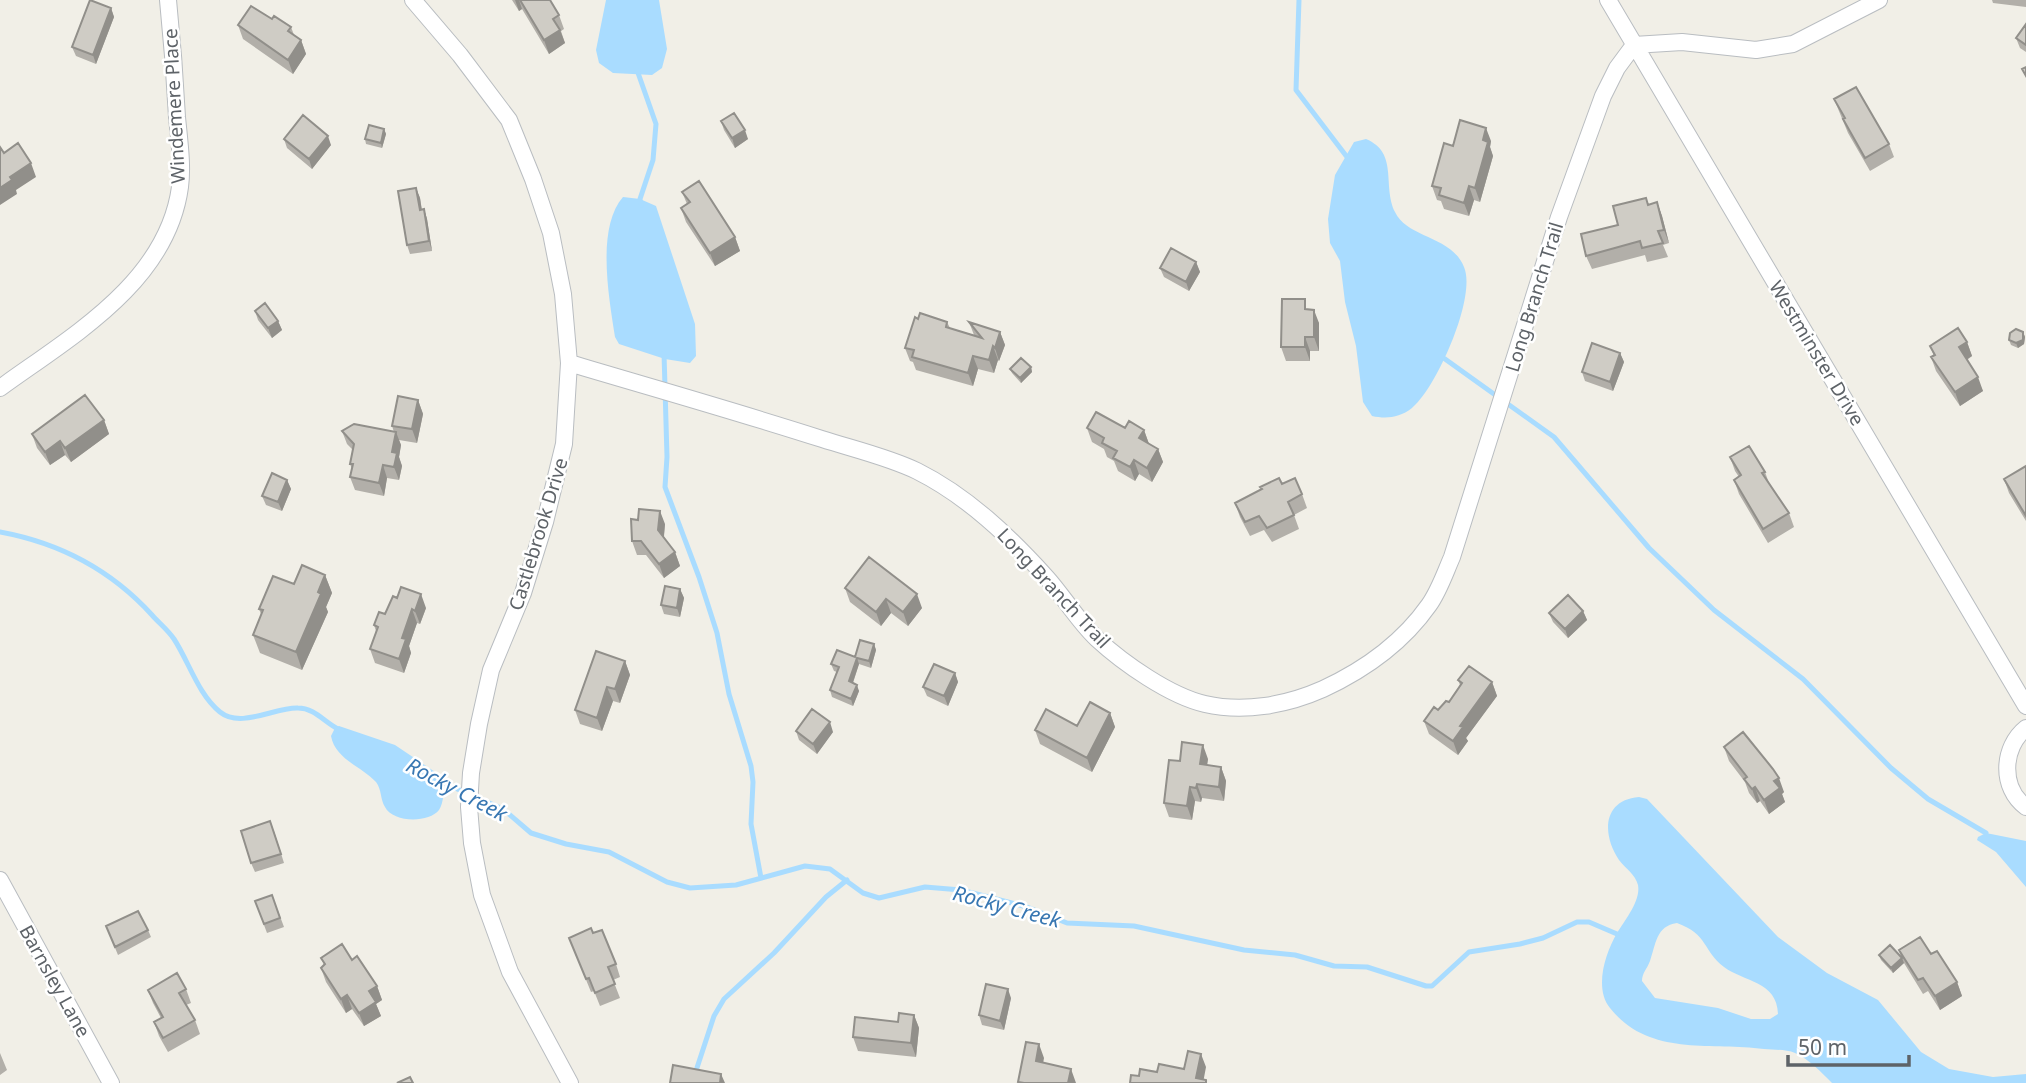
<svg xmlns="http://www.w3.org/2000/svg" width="2026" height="1083" font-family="'Noto Sans',sans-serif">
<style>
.water{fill:#a9dcff;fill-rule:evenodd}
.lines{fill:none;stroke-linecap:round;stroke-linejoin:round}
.stream{stroke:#a9dcff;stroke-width:5}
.street-casing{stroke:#b9bdc1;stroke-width:18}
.street{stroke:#fff;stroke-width:16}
.wall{fill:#b2afa9}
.shaded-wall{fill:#918f8a}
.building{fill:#cfccc5;stroke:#918f8a;stroke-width:2}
.labels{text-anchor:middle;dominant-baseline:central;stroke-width:5;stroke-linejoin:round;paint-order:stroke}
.street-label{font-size:19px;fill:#5e6368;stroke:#fff}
.water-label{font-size:21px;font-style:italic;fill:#3877b2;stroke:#fff}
</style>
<rect width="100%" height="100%" fill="#f1efe7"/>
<path class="water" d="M606 0H659L667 49 662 68 652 75 613 73 599 63 596 50Z
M1366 139C1399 153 1382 185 1395 212 1407 238 1452 236 1464 267 1477 297 1436 389 1412 408 1399 418 1386 419 1372 416L1363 402 1356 346 1345 302 1340 261 1330 243 1328 219 1335 175 1354 142Z
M623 197 640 199 656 206 695 324 696 356 690 363 665 359 619 344 615 337C609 298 596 228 623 197Z
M339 726 395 745 444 778C444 788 444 803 439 810 429 823 393 823 385 807 380 799 382 790 376 782 361 766 335 759 331 736L335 728Z
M1639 797 1647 799 1778 937 1827 973 1878 1000 1921 1052 1949 1069 1993 1077 2026 1074V1083H1832C1821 1072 1810 1060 1795 1053 1786 1049 1774 1050 1764 1049 1709 1042 1649 1057 1610 1008 1594 988 1605 954 1617 933 1624 921 1641 901 1638 885 1635 874 1626 869 1619 860 1602 835 1602 800 1639 797ZM1677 923C1708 934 1703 951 1724 967 1744 982 1777 981 1778 1014L1770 1019H1751L1718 1008 1655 998 1642 981C1642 973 1647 969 1650 961 1656 944 1656 926 1677 923Z
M1986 833 2026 841V887L1996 852 1977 840 1978 837Z"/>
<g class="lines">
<path class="stream" d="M1299 0 1296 90 1347 157
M637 70 656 124 653 160 640 199 641 205
M664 353 667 457 665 487 699 577 717 633 729 694 751 766 753 782 751 824 761 878
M1445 359 1554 437 1649 548 1714 610 1803 679 1891 768 1928 799 1986 833
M0 532C60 543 111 570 152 615 159 623 168 630 174 639 189 662 198 694 220 712 241 729 275 707 298 708 315 708 325 723 340 730
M439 781 503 809 531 833 566 844 609 852 667 882 690 888 736 885 805 866 830 869 863 893 879 898 925 887 961 890 1027 907 1067 923 1134 926 1244 950 1295 955 1334 966 1367 967 1426 986H1432L1469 952 1520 944 1543 938 1577 922H1589L1617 934
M692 1083 714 1016 724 999 774 953 826 897 847 880"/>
<defs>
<path id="street" d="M413 0 460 55 509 120 533 179 551 233 563 294 569 363 564 444 545 522 523 593 491 670 479 724 471 773 469 807 472 843 482 895 510 972 570 1083
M1608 0 2026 706
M569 363C653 388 738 412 822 439 853 449 888 457 917 471 967 496 1009 536 1047 578 1064 597 1078 621 1097 639 1123 663 1170 696 1205 704 1244 713 1287 705 1323 689 1364 670 1403 642 1429 605 1439 591 1445 573 1452 557L1559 217 1603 96 1617 68 1634 45 1682 42 1756 50 1793 44 1879 0
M0 388C70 337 167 283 180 187 183 165 179 139 177 117 175 78 172 39 168 0
M2026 728C2002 747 2000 788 2026 807
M0 880 111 1083"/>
</defs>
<use href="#street" class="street-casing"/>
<use href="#street" class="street"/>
</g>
<path class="wall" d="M512 0H550L559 15 564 29 561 31 565 43 549 54 522 9 519 11Z
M1992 0H2026V7L1993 3Z
M111 8 114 17 96 64 76 56 72 47Z
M272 19 291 27 294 35 301 40 306 54 293 74 243 39 238 25Z
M2026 24V52L2020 48 2016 38Z
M1834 99 1889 144 1894 157 1870 171 1848 133Z
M721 121 748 139 735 148 724 130Z
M384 129 386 134 382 148 366 144 365 139Z
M284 139 331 145 312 169 287 148Z
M1491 141 1490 147 1493 156 1480 202 1474 200 1469 216 1444 209 1441 201 1437 200 1432 186 1453 146Z
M416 188 420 198 422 210 424 209 427 219 432 251 410 254 407 245Z
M682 192 735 237 740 251 715 266 686 222 681 208 687 204Z
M1657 202 1662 216 1669 243 1663 245 1668 257 1647 262 1645 255 1592 269 1586 256 1618 225 1649 205Z
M1196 262 1200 272 1189 291 1164 277 1160 268Z
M1309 310 1319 323V351H1310V361H1286L1281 347Z
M255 311 278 321 282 330 272 338 258 320Z
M947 322 950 328 974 335 969 322 1000 332 1005 345 999 361 998 360 994 373 978 369 973 386 916 370 913 362 910 361 905 348Z
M2023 332 2025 337 2024 344 2018 348 2011 345 2009 340Z
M1967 342 1972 356 1967 360 1983 391 1960 406 1936 371 1931 357 1934 356 1930 346Z
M1620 353 1624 362 1613 391 1585 381 1582 372Z
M1031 367 1032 372 1021 383 1012 373 1010 369Z
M418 400 423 414 417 443 399 440 401 445 399 457 402 466 399 480 387 478 384 496 355 490 350 477 352 469 350 464 353 450 347 444 342 431 394 432 392 426Z
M104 420 109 434 71 462 65 455 50 465 37 448 32 434Z
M1087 428H1125L1144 430 1149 444 1158 449 1163 462 1152 482 1139 474 1135 481 1118 471 1114 461 1107 457 1104 449 1092 442Z
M1730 457 1765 472 1769 483 1789 513 1794 527 1768 543 1739 494 1734 480 1739 477 1735 471Z
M2026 466V521L2009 493 2004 479Z
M287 480 291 489 282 511 266 505 262 496Z
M1282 484 1302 494 1307 508 1294 515 1299 529 1272 542 1264 530 1250 536 1240 517 1235 503 1262 490Z
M665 524 664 537 675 552 680 566 664 578 646 555H637L632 541Z
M325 575 332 593 326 607 328 612 302 670 260 653 253 635 261 614 259 609 294 584Z
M845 588 922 608 908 626 891 613 881 626 850 602Z
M680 589 684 598 680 617 664 614 661 605Z
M426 608 420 624 417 623 409 646 411 653 404 673 375 663 370 649 376 631 374 625 385 614Z
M1583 611 1587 620 1568 638 1553 622 1549 613Z
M874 644 876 650 871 668 859 664 853 683 859 691 853 706 832 697 830 690 837 672 834 671 831 664 855 657Z
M625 661 630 675 620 703 613 701 602 731 580 724 575 710Z
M955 673 958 682 948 706 927 696 923 687Z
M1458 680 1492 682 1497 696 1466 738 1468 741 1458 755 1429 734 1424 721 1449 702 1460 685Z
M1110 713 1115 727 1092 772 1040 744 1035 730 1077 726Z
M796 731 833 732 817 754 799 740Z
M1724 747 1784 792 1782 794 1785 802 1769 814 1760 801 1757 803 1749 793 1745 782 1729 761Z
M1208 759 1207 765 1221 767 1226 781 1224 801 1202 798 1201 802 1195 801 1192 820 1169 817 1164 803 1180 761Z
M274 831 284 863 255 872 251 863Z
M272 895 284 927 267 933 255 901Z
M106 926 148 930 151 937 118 955Z
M593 933 616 964 620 977 613 980 620 998 600 1006 594 991 591 992 569 938Z
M1899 950 1931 954 1957 982 1962 996 1940 1010 1928 991 1923 994 1904 963 1893 973 1881 960 1879 955 1901 957Z
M321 958 352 960 377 986 382 1000 376 1004 381 1016 364 1026 352 1009 346 1013 326 982 321 968 324 965Z
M186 989 191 1003 186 1005 195 1020 200 1034 168 1052 159 1036 154 1022 161 1018 153 1003 148 990Z
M1011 998 1004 1030 982 1025 979 1015Z
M914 1015 919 1028 916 1057 858 1051 853 1037 898 1022Z
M0 1053 7 1070 0 1075Z"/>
<path class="shaded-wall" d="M515 0H519L522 9 519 11Z
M111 8 114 17 96 64 93 55Z
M560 30 565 43 549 54 544 40Z
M301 40 306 54 293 74 288 60Z
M1486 128 1491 141 1490 147 1493 156 1480 202 1475 188 1483 140Z
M384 129 386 134 382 148 381 143Z
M745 130 748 139 735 148 732 138Z
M328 136 331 145 312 169 309 159Z
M31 163 36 177 16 190 17 194 0 205V188L10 177Z
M1469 186 1474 200 1469 216 1464 203Z
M416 188 420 198 423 219 420 210Z
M1657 202 1662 216 1669 243 1664 230Z
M424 209 427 219 432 251 429 241Z
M735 237 740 251 715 266 710 253Z
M1196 262 1200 272 1189 291 1186 282Z
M1314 310 1319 323V351L1314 337Z
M278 321 282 330 272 338 268 328Z
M1000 332 1005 345 999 361 995 348Z
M2023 332 2025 337 2024 344 2018 348 2016 343Z
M1305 337 1310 351V361L1305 347Z
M1967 342 1972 356 1964 361 1959 347Z
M993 346 998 360 994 373 989 360Z
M1620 353 1624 362 1613 391 1610 382Z
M973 356 978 369 973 386 968 373Z
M1031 367 1032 372 1021 383 1020 378Z
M1978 377 1983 391 1960 406 1955 392Z
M418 400 423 414 417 443 412 429Z
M104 420 109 434 71 462 65 448Z
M1144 430 1149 444 1139 438Z
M396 432 401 445 399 457 402 466 399 480 394 467 392 452Z
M60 441 65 455 50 465 45 452Z
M1158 449 1163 462 1152 482 1147 468Z
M1134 460 1139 474 1135 481 1130 467Z
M383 465 387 478 384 496 379 483Z
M287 480 291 489 282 511 278 502Z
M660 511 665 524 663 544 658 530Z
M675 552 680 566 664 578 659 564Z
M325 575 332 593 326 607 328 612 302 670 296 652Z
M680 589 684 598 680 617 677 608Z
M421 594 426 608 420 624 415 611Z
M917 594 922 608 908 626 903 612Z
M886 599 891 613 881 626 876 612Z
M412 609 417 623 409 646 411 653 404 673 399 659 402 638Z
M1583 611 1587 620 1568 638 1565 629Z
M874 644 876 650 871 668 869 661Z
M857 658 859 664 851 688 849 681Z
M625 661 630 675 620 703 615 689Z
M955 673 958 682 948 706 944 696Z
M1492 682 1497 696 1466 738 1468 741 1458 755 1453 741 1460 726Z
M857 685 859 691 853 706 851 699Z
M607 687 613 701 602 731 597 718Z
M1110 713 1115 727 1092 772 1087 758Z
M830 722 833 732 817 754 813 744Z
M1203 745 1208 759 1205 778 1200 764Z
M1221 767 1226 781 1224 801 1219 787Z
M1779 778 1784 792 1782 794 1785 802 1769 814 1764 800 1774 781Z
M1197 784 1202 798 1201 802 1196 788Z
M1190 787 1195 801 1192 820 1187 806Z
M1755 787 1760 801 1757 803 1752 789Z
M1902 958 1904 963 1893 973 1891 968Z
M1957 982 1962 996 1940 1010 1935 996Z
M377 986 382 1000 376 1004 381 1016 364 1026 359 1013 369 991Z
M1008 989 1011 998 1004 1030 1000 1021Z
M347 995 352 1009 346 1013 341 999Z
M914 1015 919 1028 916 1057 911 1043Z
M1039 1044 1044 1058 1041 1075 1036 1061Z
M1201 1054 1206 1067 1203 1083 1196 1078Z
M1071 1069 1076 1083H1068Z
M721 1074 725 1083H720Z"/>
<path class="building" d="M90 0 111 8 93 55 72 47Z
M520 0H550L559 15 553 19 560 30 544 40Z
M251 6 272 19 274 16 291 27 288 31 301 40 288 60 238 25Z
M2026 24V45L2016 38Z
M2026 67V76L2022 69Z
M1856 87 1889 144 1865 158 1843 119 1845 118 1834 99Z
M734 113 745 130 732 138 721 121Z
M303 115 328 136 309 159 284 139Z
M1460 120 1486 128 1483 140 1488 142 1475 188 1469 186 1464 203 1439 195 1441 188 1432 186 1444 143 1453 146Z
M369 125 384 129 381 143 365 139Z
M18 143 31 163 10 177 12 180 0 188V147L4 153Z
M699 181 735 237 710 253 681 208 690 202 682 192Z
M416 188 420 210 424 209 429 241 407 245 398 191Z
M1646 198 1648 205 1657 202 1664 230 1658 231 1663 243 1642 248 1640 241 1586 256 1581 234 1618 225 1613 206Z
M1171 248 1196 262 1186 282 1160 268Z
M1282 299H1305V309L1314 310V337H1305V347H1281Z
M265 303 278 321 268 328 255 311Z
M920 313 947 322 946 327 982 338 969 322 1000 332 995 348 993 346 989 360 973 356 968 373 912 357 914 350 905 348 915 317 918 319Z
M1958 328 1967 342 1959 347 1978 377 1955 392 1931 357 1935 355 1930 346Z
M2016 329 2023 332V340L2016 343 2009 340 2010 333Z
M1592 343 1620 353 1610 382 1582 372Z
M1021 358 1031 367 1020 378 1010 369Z
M85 395 104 420 65 448 60 441 45 452 32 434Z
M398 396 418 400 412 429 392 426Z
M1096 412 1125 428 1129 421 1144 430 1139 438 1158 449 1147 468 1134 460 1130 467 1113 458 1117 451 1102 443 1104 438 1087 428Z
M354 424 396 432 392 452 397 453 394 467 383 465 379 483 350 477 353 464H350L354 444 342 431Z
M1749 446 1765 472 1762 473 1789 513 1763 529 1734 480 1741 475 1730 457Z
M2026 466V516L2004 479Z
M272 473 287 480 278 502 262 496Z
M1279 478 1282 484 1295 478 1302 494 1288 502 1294 515 1267 528 1259 516 1245 522 1235 503 1262 489 1260 487Z
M639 509 660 511 658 530 675 552 659 564 641 541H632L631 519 638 520Z
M869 557 917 594 903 612 886 599 876 612 845 588Z
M302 565 325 575 318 592 321 594 296 652 253 635 263 610 259 609 273 576 294 584Z
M665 586 680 589 677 608 661 605Z
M401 587 421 594 415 611 412 609 402 638 406 639 399 659 370 649 378 627 374 625 379 612 385 614 393 596 397 598Z
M1568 595 1583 611 1565 629 1549 613Z
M860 640 874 644 869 661 857 658 849 681 857 685 851 699 830 690 839 667 831 664 837 650 855 657Z
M596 651 625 661 615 689 607 687 597 718 575 710Z
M934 664 955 673 944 696 923 687Z
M1469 666 1492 682 1460 726 1463 727 1453 741 1424 721 1434 707 1438 710 1446 701 1449 702 1462 683 1458 680Z
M1090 702 1110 713 1087 758 1035 730 1046 709 1077 726Z
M812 709 830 722 813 744 796 731Z
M1743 732 1773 769 1779 778 1774 781 1780 788 1764 800 1755 787 1752 789 1744 779 1747 777 1724 747Z
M1182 742 1203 745 1200 764 1221 767 1219 787 1197 784 1196 788 1190 787 1187 806 1164 803 1169 760 1180 761Z
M270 821 281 854 251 863 241 831Z
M272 895 280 918 264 924 255 901Z
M138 911 148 930 115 947 106 926Z
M591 928 593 933 602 930 616 964 608 967 615 984 595 993 589 978 586 979 569 938Z
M1920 937 1931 954 1937 951 1957 982 1935 996 1923 978 1918 980 1899 950Z
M342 944 352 960 357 956 377 986 369 991 376 1002 359 1013 347 995 341 999 321 968 325 964 321 958Z
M1890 945 1902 958 1891 968 1879 955Z
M177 973 186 989 179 993 195 1020 163 1038 154 1022 163 1017 148 990Z
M986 984 1008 989 1000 1021 979 1015Z
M899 1013 914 1015 911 1043 853 1037 855 1017 898 1022Z
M1026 1042 1039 1044 1036 1061 1071 1069 1068 1083H1024L1018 1082Z
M1188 1051 1201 1054 1196 1078 1206 1080V1083H1130L1131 1075 1139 1076 1140 1069 1157 1072 1159 1064 1184 1069Z
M673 1065 721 1074 720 1083H670Z
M410 1077 413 1083H397Z"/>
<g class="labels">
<g class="street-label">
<text transform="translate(174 106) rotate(-93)">Windemere Place</text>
<text transform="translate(1534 297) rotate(-73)">Long Branch Trail</text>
<text transform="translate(1817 353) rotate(59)">Westminster Drive</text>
<text transform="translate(538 534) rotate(-73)">Castlebrook Drive</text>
<text transform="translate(1054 588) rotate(47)">Long Branch Trail</text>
<text transform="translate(55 981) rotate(61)">Barnsley Lane</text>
</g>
<g class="water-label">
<text transform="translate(457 789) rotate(28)">Rocky Creek</text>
<text transform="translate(1007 906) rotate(15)">Rocky Creek</text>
</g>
</g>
<path d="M1788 1055v10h121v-10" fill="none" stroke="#5e6368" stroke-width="3.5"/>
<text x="1798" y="1055" font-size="21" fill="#5e6368" stroke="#ffffff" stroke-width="5" paint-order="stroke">50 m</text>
</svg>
